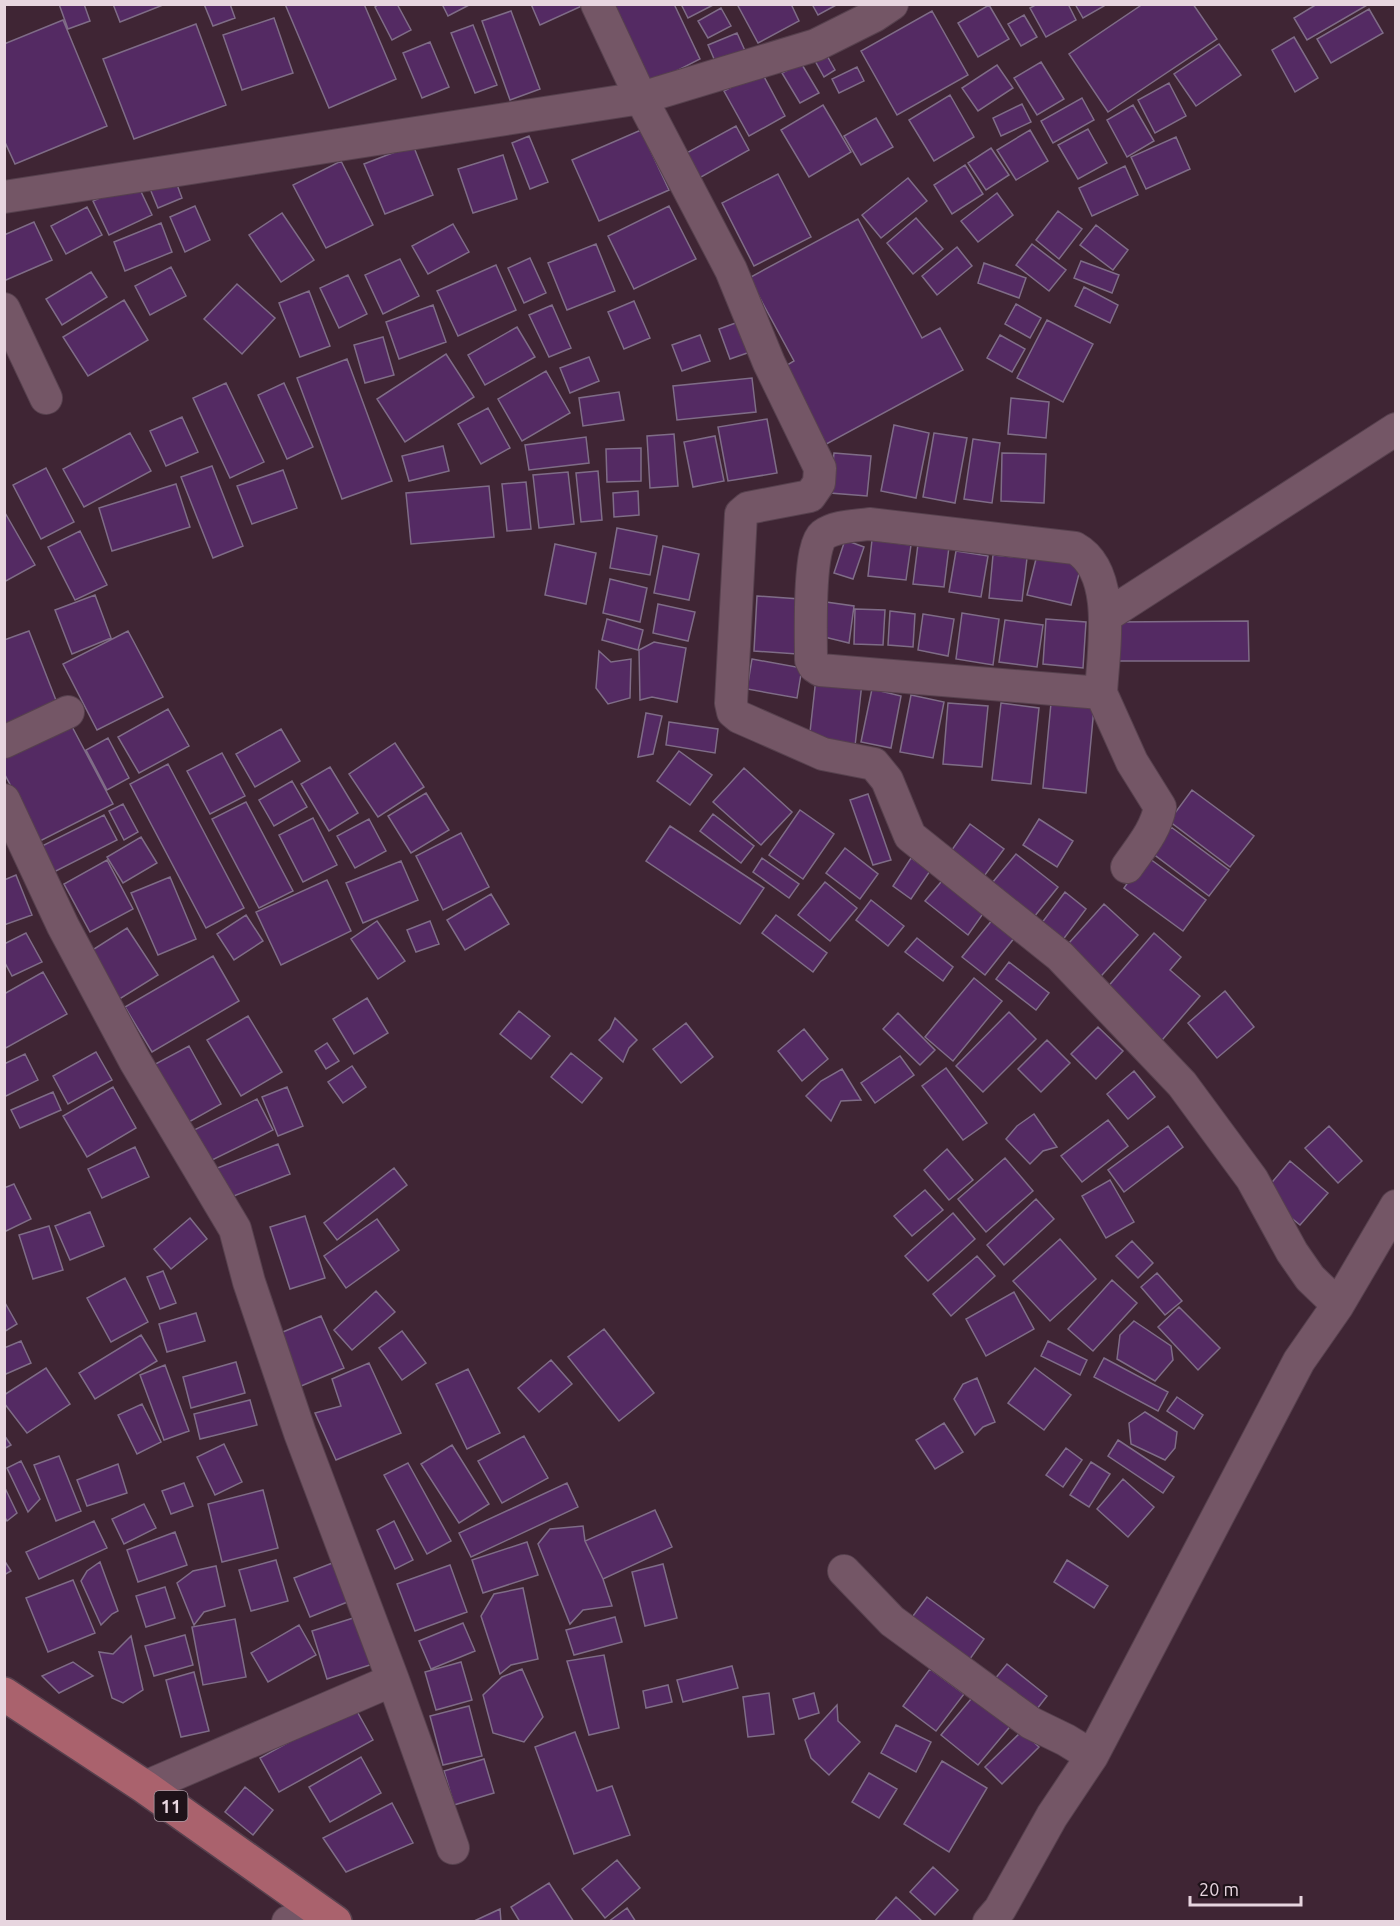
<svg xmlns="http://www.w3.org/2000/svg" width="1400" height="1926" font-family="Ubuntu,sans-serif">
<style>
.building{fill:#542a63;stroke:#7f6c87;stroke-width:1.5}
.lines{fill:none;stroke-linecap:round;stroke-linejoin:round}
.minor-casing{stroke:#57414e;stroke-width:34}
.trunk-casing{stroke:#57414e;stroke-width:36}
.minor{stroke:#745666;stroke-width:32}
.trunk{stroke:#aa626d;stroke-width:33}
.labels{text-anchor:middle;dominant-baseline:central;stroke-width:6;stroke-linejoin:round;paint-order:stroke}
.shield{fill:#1e1219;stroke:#ab9aa4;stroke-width:1.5}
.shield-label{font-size:18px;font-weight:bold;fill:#e7d5df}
</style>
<rect width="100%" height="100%" fill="#3f2534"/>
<path class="building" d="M59 4H84L90 21 68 29Z
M113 4H163V5L120 22Z
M204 4H230L235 18 213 26Z
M285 4H364L396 79 329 108Z
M379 4H397L411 30 392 40 375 7Z
M442 4H471L448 16Z
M531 4H584V5L540 25Z
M604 4H674L700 59 645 87Z
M681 4H715L688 18Z
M737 4H791L799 21 758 43Z
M812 4H838L818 15Z
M1037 4H1068L1076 20 1046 37 1030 8Z
M1075 4H1103L1104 6 1083 18Z
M1143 4H1193L1217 39 1108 112 1069 54Z
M1317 4H1369L1307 40 1294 18Z
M989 5 1009 39 978 57 958 23Z
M721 8 731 26 708 38 698 21Z
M1369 9 1383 33 1331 63 1317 39Z
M511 11 540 89 510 100 482 21Z
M932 11 968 75 897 115 861 51Z
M1024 15 1037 37 1021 46 1008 24Z
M274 18 293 73 242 90 223 35Z
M63 20 107 126 15 164 4 140V44Z
M196 24 226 105 134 139 103 59Z
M473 25 497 85 475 93 451 33Z
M737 33 747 55 718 68 708 45Z
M1294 37 1318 78 1295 92 1272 50Z
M430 42 449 87 422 98 403 53Z
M1219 44 1241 75 1196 106 1174 74Z
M825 52 835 70 824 77 814 59Z
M1041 62 1064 99 1037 115 1014 78Z
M801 63 819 93 800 103 782 73Z
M997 65 1013 88 978 111 962 88Z
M857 67 864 81 839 93 832 79Z
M761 71 785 116 749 136 724 91Z
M1169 83 1186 116 1155 133 1138 100Z
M950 95 974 137 934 161 909 120Z
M1082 98 1094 120 1053 143 1041 121Z
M1022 104 1031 122 1001 136 993 118Z
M823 105 851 152 809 177 781 130Z
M1133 105 1154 141 1127 157 1107 120Z
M876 118 893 147 861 165 844 136Z
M736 126 749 150 694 181 681 156Z
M1088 129 1107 163 1078 179 1058 145Z
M641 130 669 190 599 221 572 160Z
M1030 130 1048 161 1016 180 997 150Z
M529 136 548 182 530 189 512 143Z
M1176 137 1190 169 1146 189 1131 157Z
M413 145 433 195 385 214 364 164Z
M991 148 1009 175 986 190 968 163Z
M503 155 517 199 473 213 458 169Z
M341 161 373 225 326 248 293 185Z
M965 165 983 194 952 214 934 185Z
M1125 166 1138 195 1092 216 1079 188Z
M173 174 182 198 158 208 148 184Z
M778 174 811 237 754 266 722 203Z
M908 178 927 201 881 238 862 215Z
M136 181 152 215 109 235 93 201Z
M997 193 1013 215 978 242 961 221Z
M195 206 210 240 185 252 170 217Z
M669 206 696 259 634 289 608 236Z
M87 207 102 235 66 254 51 226Z
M1058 211 1082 229 1059 259 1036 240Z
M282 213 314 260 281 282 249 235Z
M916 218 943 249 913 274 887 243Z
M858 219 922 338 940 328 963 370 819 448 777 371 794 361 749 278Z
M34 222 52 260 6 280 4 276V235Z
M161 223 172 252 125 271 114 242Z
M453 224 469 252 428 274 412 246Z
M1096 225 1128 250 1113 270 1080 245Z
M596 244 615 291 567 310 548 263Z
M1032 244 1066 270 1049 291 1016 265Z
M957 247 972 266 937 295 922 276Z
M530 258 546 293 524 303 508 268Z
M400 259 419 296 383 314 365 275Z
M1081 261 1119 275 1112 293 1074 278Z
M984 263 1026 278 1019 298 978 283Z
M496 265 516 310 458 336 437 291Z
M171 267 186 296 150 315 135 286Z
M91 272 107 297 62 325 46 299Z
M348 275 367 314 339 328 320 288Z
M237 284 275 318 242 354 204 319Z
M1084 287 1118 305 1110 323 1075 306Z
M309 291 330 346 300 357 279 303Z
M124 300 148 340 88 376 63 337Z
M634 301 650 338 624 349 608 312Z
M1016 304 1041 318 1030 338 1005 324Z
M433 305 446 342 399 359 386 322Z
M552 305 571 348 549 357 529 315Z
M1047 320 1093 344 1063 402 1017 378Z
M741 321 753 351 730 359 719 329Z
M517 327 535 357 485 385 468 355Z
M700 335 710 361 682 371 672 345Z
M1000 335 1025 349 1012 372 987 358Z
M383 337 394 375 365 383 354 345Z
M446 354 474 397 405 442 377 399Z
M589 357 599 381 570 393 560 368Z
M347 359 392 481 342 499 297 378Z
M546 371 570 413 522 441 498 399Z
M752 378 756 412 677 420 673 386Z
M226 383 264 462 230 478 193 398Z
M284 383 313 447 287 459 258 395Z
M619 392 624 420 583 426 579 398Z
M1011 398 1049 402 1046 438 1008 434Z
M488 408 510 448 481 464 458 424Z
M182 417 198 452 166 466 150 431Z
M767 419 777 473 728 481 718 427Z
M894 425 929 433 916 498 881 491Z
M130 433 151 471 84 507 63 469Z
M934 433 967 438 955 503 923 497Z
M674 434 678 486 650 488 647 436Z
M715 436 724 481 693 487 684 442Z
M586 437 589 463 529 470 525 445Z
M973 439 1000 443 992 503 964 499Z
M443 446 449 471 409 481 402 456Z
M641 448V481L607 482 606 449Z
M834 453 871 456 867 496 830 493Z
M1002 453 1046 454 1044 503 1001 501Z
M212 466 243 546 213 558 181 477Z
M46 468 74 522 41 539 13 485Z
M283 470 297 508 252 524 237 486Z
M598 471 602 520 581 522 576 473Z
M568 472 574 524 539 528 533 475Z
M526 482 531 529 507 531 502 484Z
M176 484 190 527 112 551 99 508Z
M489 486 494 537 411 544 406 493Z
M638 491 639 515 614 517 613 493Z
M4 511 35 565 4 582Z
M617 528 657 536 650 575 610 568Z
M80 531 107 585 75 600 48 547Z
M845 540 864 547 853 579 834 573Z
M872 540 911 545 906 580 868 576Z
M555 544 596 553 586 604 545 595Z
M918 544 949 547 944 587 913 584Z
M663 546 699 554 689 600 654 593Z
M956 551 988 556 981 597 949 592Z
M993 555 1027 558 1022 601 989 598Z
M1037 555 1081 566 1071 605 1027 595Z
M610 579 647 588 640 622 603 613Z
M95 595 111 638 72 654 55 610Z
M757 596 800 599 797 654 754 651Z
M819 601 854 606 849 643 816 635Z
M658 604 695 612 688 641 653 633Z
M855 609 885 610 883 645 854 644Z
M890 611 915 614 913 647 888 645Z
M962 613 999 619 993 665 956 659Z
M923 614 954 619 948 656 918 650Z
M607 619 643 630 638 650 602 640Z
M1046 619 1086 622 1083 668 1043 664Z
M1005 620 1043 625 1037 667 999 662Z
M1248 621 1249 661H1117L1116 622Z
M29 631 61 713 4 736V640Z
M128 631 163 697 97 730 63 664Z
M654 642 686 648 677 702 652 697 640 700 639 650Z
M599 651 611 662 631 659 630 698 608 704 596 688Z
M752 659 802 668 797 698 747 689Z
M816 678 862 683 855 746 809 741Z
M872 689 901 696 891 748 861 742Z
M911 695 944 702 933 758 900 752Z
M948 703 988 706 982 767 943 764Z
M1001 703 1039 708 1031 784 992 780Z
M1051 703 1094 708 1086 793 1043 788Z
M168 709 189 746 139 773 118 737Z
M646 713 662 716 653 754 638 757Z
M68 719 113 804 40 841 4 773V752Z
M669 722 718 729 715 753 666 745Z
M281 729 300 761 255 787 236 754Z
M108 738 129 778 107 790 86 750Z
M395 743 424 787 378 817 349 774Z
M679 751 712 775 690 805 657 781Z
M222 753 245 796 210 814 187 771Z
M168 764 244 908 206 928 130 784Z
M330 767 358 813 329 831 301 784Z
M744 768 792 812 761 845 713 802Z
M292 781 307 807 274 826 259 800Z
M1192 790 1254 836 1230 867 1169 821Z
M426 793 449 830 411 853 388 816Z
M868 794 891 860 873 865 850 800Z
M246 802 293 891 259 908 212 819Z
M123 804 138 832 124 840 109 811Z
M800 810 834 834 803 879 769 855Z
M713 814 754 846 741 863 700 831Z
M104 815 117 840 52 873 40 847Z
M313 818 337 865 303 882 279 835Z
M369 819 386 851 355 868 337 836Z
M1039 819 1073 841 1057 867 1023 845Z
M970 824 1004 849 982 879 949 854Z
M670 826 764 888 740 924 646 861Z
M1171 827 1229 870 1209 896 1152 853Z
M461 833 489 887 443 910 416 856Z
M141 837 157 863 123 883 107 857Z
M845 848 878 874 860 899 826 873Z
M1016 854 1058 887 1030 922 988 888Z
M1146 856 1206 900 1183 931 1124 888Z
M762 858 799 884 789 898 753 872Z
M911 858 930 871 911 899 893 886Z
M107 860 133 909 90 932 64 884Z
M401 861 418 900 363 923 346 883Z
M16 875 32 915 4 925V880Z
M946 876 987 908 968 935 925 901Z
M170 877 196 939 158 955 131 893Z
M327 880 351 931 281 965 256 912Z
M825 882 857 908 830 941 798 915Z
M1065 892 1086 909 1059 945 1038 928Z
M491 894 509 924 465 950 447 920Z
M871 900 904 926 888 946 856 920Z
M1104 904 1138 935 1094 984 1060 953Z
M246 915 263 941 234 960 217 934Z
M776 915 827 953 813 972 762 933Z
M993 919 1015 937 985 975 962 957Z
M377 921 405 961 378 979 351 939Z
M430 921 439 944 416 952 407 930Z
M127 928 158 975 113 1003 83 956Z
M26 933 42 962 12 976 4 961V944Z
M1154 933 1181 957 1170 970 1200 996 1157 1046 1100 996Z
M917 938 953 967 943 981 905 952Z
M213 956 239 1001 152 1052 125 1007Z
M1009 962 1049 993 1036 1010 996 979Z
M43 972 67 1014 4 1049V994Z
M974 978 1002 1001 953 1061 925 1037Z
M1225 991 1254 1027 1217 1058 1188 1023Z
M367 998 388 1033 354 1054 333 1019Z
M519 1011 550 1036 531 1059 500 1034Z
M1009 1012 1036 1039 983 1092 956 1066Z
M898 1013 935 1050 920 1065 883 1029Z
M248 1016 282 1072 241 1096 207 1040Z
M615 1018 637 1040 629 1048 623 1062 599 1040 610 1029Z
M686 1023 713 1057 681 1083 653 1049Z
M1098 1027 1123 1051 1096 1079 1071 1054Z
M804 1029 828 1059 802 1081 778 1051Z
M1047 1040 1070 1063 1041 1092 1018 1069Z
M327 1043 339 1061 326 1069 315 1051Z
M189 1046 221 1104 180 1127 148 1068Z
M96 1052 112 1080 68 1104 53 1076Z
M571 1053 602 1078 582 1103 551 1077Z
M25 1054 38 1080 4 1097V1064Z
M900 1056 914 1075 875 1103 861 1083Z
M352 1066 366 1087 343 1103 328 1082Z
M946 1068 987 1123 963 1140 922 1086Z
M842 1069 861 1100 841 1101 831 1121 806 1096 821 1081Z
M1134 1071 1155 1097 1128 1119 1107 1094Z
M113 1087 136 1128 87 1157 63 1116Z
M287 1087 303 1126 278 1136 262 1097Z
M53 1092 61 1110 20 1128 11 1110Z
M257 1099 273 1130 204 1164 188 1133Z
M1034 1114 1057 1147 1043 1151 1030 1164 1006 1139 1017 1126Z
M1108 1120 1128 1146 1082 1182 1061 1156Z
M1168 1126 1183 1147 1124 1192 1108 1170Z
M1329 1126 1362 1161 1338 1183 1305 1148Z
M278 1144 290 1174 221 1201 210 1171Z
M135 1147 149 1177 102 1198 88 1169Z
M947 1149 973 1180 949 1200 924 1170Z
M1005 1158 1033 1191 986 1232 958 1199Z
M1290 1161 1328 1193 1300 1225 1262 1194Z
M394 1168 407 1185 337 1240 324 1223Z
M1110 1180 1134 1222 1106 1238 1082 1196Z
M14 1184 31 1219 4 1232V1188Z
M925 1190 943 1210 912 1236 894 1216Z
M1036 1199 1054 1219 1004 1265 987 1245Z
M90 1212 104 1246 70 1260 55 1226Z
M953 1213 975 1239 928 1281 905 1256Z
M305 1216 325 1278 290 1289 270 1227Z
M190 1218 207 1239 171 1269 154 1249Z
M377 1219 399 1250 346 1288 324 1256Z
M49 1226 63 1270 33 1279 19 1235Z
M1060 1239 1096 1279 1050 1321 1013 1281Z
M1132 1241 1153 1263 1138 1278 1116 1256Z
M977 1256 995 1276 951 1316 933 1294Z
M163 1271 176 1303 160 1309 147 1277Z
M1157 1273 1182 1301 1165 1315 1141 1287Z
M125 1278 148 1322 111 1342 87 1298Z
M1112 1280 1137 1303 1093 1351 1068 1329Z
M376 1291 395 1312 352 1350 334 1330Z
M1014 1292 1034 1329 986 1356 966 1319Z
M4 1301 17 1324 4 1332Z
M1179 1307 1220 1348 1198 1370 1158 1327Z
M196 1313 205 1341 167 1352 159 1324Z
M321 1316 344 1368 294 1389 271 1337Z
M1134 1321 1171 1346 1173 1360 1155 1381 1117 1359 1120 1335Z
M604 1329 654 1393 619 1421 568 1357Z
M402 1331 426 1363 402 1380 379 1348Z
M141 1335 157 1361 95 1399 79 1373Z
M21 1341 31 1363 6 1374 4 1370V1348Z
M1048 1341 1087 1360 1080 1375 1041 1356Z
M1104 1358 1168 1392 1158 1411 1094 1377Z
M551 1360 572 1384 539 1412 518 1388Z
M236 1362 245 1393 191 1408 183 1377Z
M369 1363 401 1433 336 1460 315 1413 341 1406 332 1379Z
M165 1365 189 1431 164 1440 140 1375Z
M46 1368 70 1404 27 1433 4 1403V1395Z
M1035 1368 1071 1395 1044 1430 1008 1403Z
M468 1369 500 1433 467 1449 436 1384Z
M977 1378 995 1422 983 1427 975 1435 954 1399 963 1384Z
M1177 1397 1203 1415 1194 1429 1167 1411Z
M250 1400 257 1425 200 1439 194 1414Z
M142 1404 161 1442 137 1454 118 1415Z
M1145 1412 1177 1432 1175 1448 1165 1460 1131 1444 1129 1423Z
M944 1423 963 1452 935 1469 916 1440Z
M4 1435 11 1445 4 1449Z
M524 1436 548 1478 502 1503 478 1461Z
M1118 1440 1174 1477 1163 1493 1108 1456Z
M224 1444 242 1482 215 1495 197 1457Z
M452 1445 489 1504 459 1523 421 1464Z
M1066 1448 1082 1460 1063 1487 1046 1475Z
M59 1456 81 1511 56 1521 34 1465Z
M21 1461 40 1499 28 1512 7 1468Z
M1091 1462 1110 1474 1089 1507 1070 1495Z
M408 1463 451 1541 427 1554 384 1475Z
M118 1464 127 1493 87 1506 77 1480Z
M1123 1479 1154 1507 1128 1537 1097 1509Z
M184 1483 193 1506 171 1514 162 1491Z
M567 1483 578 1507 471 1557 459 1533Z
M4 1486 17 1513 7 1521 4 1516Z
M263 1490 278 1548 222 1562 208 1504Z
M144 1504 156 1528 124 1544 112 1519Z
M655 1510 672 1547 603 1579 585 1541Z
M94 1521 107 1548 39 1579 26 1552Z
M394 1521 413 1560 395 1569 377 1530Z
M583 1526 585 1541 603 1579 612 1606 583 1610 570 1624 538 1544 550 1529Z
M175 1532 187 1565 138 1582 127 1550Z
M527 1542 538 1575 483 1593 472 1560Z
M4 1560 11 1571 4 1575Z
M276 1560 288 1601 251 1611 239 1570Z
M1067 1560 1108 1586 1094 1608 1054 1582Z
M100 1562 118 1611 112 1614 101 1625 81 1581 87 1571Z
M335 1562 350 1601 310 1617 294 1578Z
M663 1564 677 1618 645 1626 632 1572Z
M450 1565 467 1612 415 1631 397 1584Z
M216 1566 225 1606 204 1612 194 1625 177 1583 193 1571Z
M73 1580 95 1633 48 1652 26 1598Z
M165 1587 175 1618 146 1627 136 1596Z
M523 1588 538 1659 511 1665 500 1674 481 1616 494 1594Z
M927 1597 984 1639 965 1666 907 1624Z
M366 1614 382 1661 327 1679 312 1631Z
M615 1617 622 1642 574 1655 566 1630Z
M235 1619 246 1677 203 1685 192 1627Z
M463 1623 475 1651 431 1669 419 1641Z
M299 1625 316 1655 268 1682 251 1653Z
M185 1635 193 1665 154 1676 145 1646Z
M131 1636 143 1690 123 1703 112 1698 99 1652 113 1654Z
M604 1655 619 1728 589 1735 567 1661Z
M73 1662 93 1676 59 1693 42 1676Z
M461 1662 472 1700 436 1710 425 1672Z
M1007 1664 1047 1696 1030 1718 990 1685Z
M732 1666 738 1688 683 1702 677 1680Z
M522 1669 543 1717 524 1742 493 1733 483 1695 502 1677Z
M930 1669 964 1694 936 1731 903 1706Z
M194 1672 209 1731 181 1737 166 1680Z
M668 1685 672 1702 646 1708 643 1691Z
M769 1693 774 1734 748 1737 743 1697Z
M814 1693 819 1713 799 1719 793 1699Z
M976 1693 1013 1723 978 1765 941 1735Z
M837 1705 838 1721 860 1742 829 1775 811 1758 805 1740Z
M354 1706 373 1740 279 1792 260 1758Z
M469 1706 482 1756 443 1765 430 1716Z
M896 1725 931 1742 916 1772 881 1753Z
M1022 1731 1039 1747 1002 1784 985 1767Z
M575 1732 597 1791 612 1786 630 1835 574 1854 535 1747Z
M361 1757 381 1793 330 1822 309 1787Z
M484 1759 494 1793 454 1805 444 1771Z
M942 1761 987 1788 949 1852 904 1824Z
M869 1773 897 1789 879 1818 852 1802Z
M245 1787 273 1810 253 1835 225 1812Z
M392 1803 413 1843 346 1872 323 1838Z
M617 1860 640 1888 605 1918 582 1889Z
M933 1867 958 1890 935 1915 910 1892Z
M549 1883 574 1922H520L511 1907Z
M896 1897 923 1922H874Z
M627 1908 636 1922H608Z
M500 1909 501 1922H472Z"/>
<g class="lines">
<defs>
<path id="minor" d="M597 4 641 98 731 270 769 363 820 468 819 483 810 496 748 508 741 514 731 703 733 712 739 717 823 754 874 764 887 780 910 836 1060 956 1182 1084 1252 1179 1292 1252 1310 1278 1338 1305
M4 197 641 98 816 45 874 16 892 4
M4 309 46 398
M869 524 1075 548C1118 572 1103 652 1101 693L820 670 814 666 811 660C811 637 808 547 823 535 835 526 855 526 869 524Z
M1106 616 1396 429
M1101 693 1132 762 1160 807C1156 830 1140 848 1127 867
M4 742 68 712
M4 800 63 926 135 1061 235 1229 249 1282 300 1433 393 1680 453 1848
M844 1571 892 1621 1031 1723 1066 1740 1092 1756 1052 1816 1000 1909 989 1922
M1092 1756 1299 1361 1338 1305 1396 1206
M145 1787 393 1680
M288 1922 317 1910"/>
<path id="trunk" d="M4 1694 145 1787 335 1922"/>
</defs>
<use href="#minor" class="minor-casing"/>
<use href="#trunk" class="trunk-casing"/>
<use href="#minor" class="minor"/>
<use href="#trunk" class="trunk"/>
</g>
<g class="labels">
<rect class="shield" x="154.5" y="1791" width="33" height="30" rx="4.5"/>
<g class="shield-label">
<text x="171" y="1806">11</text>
</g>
</g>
<rect width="1400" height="1926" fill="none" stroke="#e7d5df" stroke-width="12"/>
<path d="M1190 1896v9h111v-9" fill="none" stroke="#e7d5df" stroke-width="3"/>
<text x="1199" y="1896" font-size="18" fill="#e7d5df" stroke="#1e1219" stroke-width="4.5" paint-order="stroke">20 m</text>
</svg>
